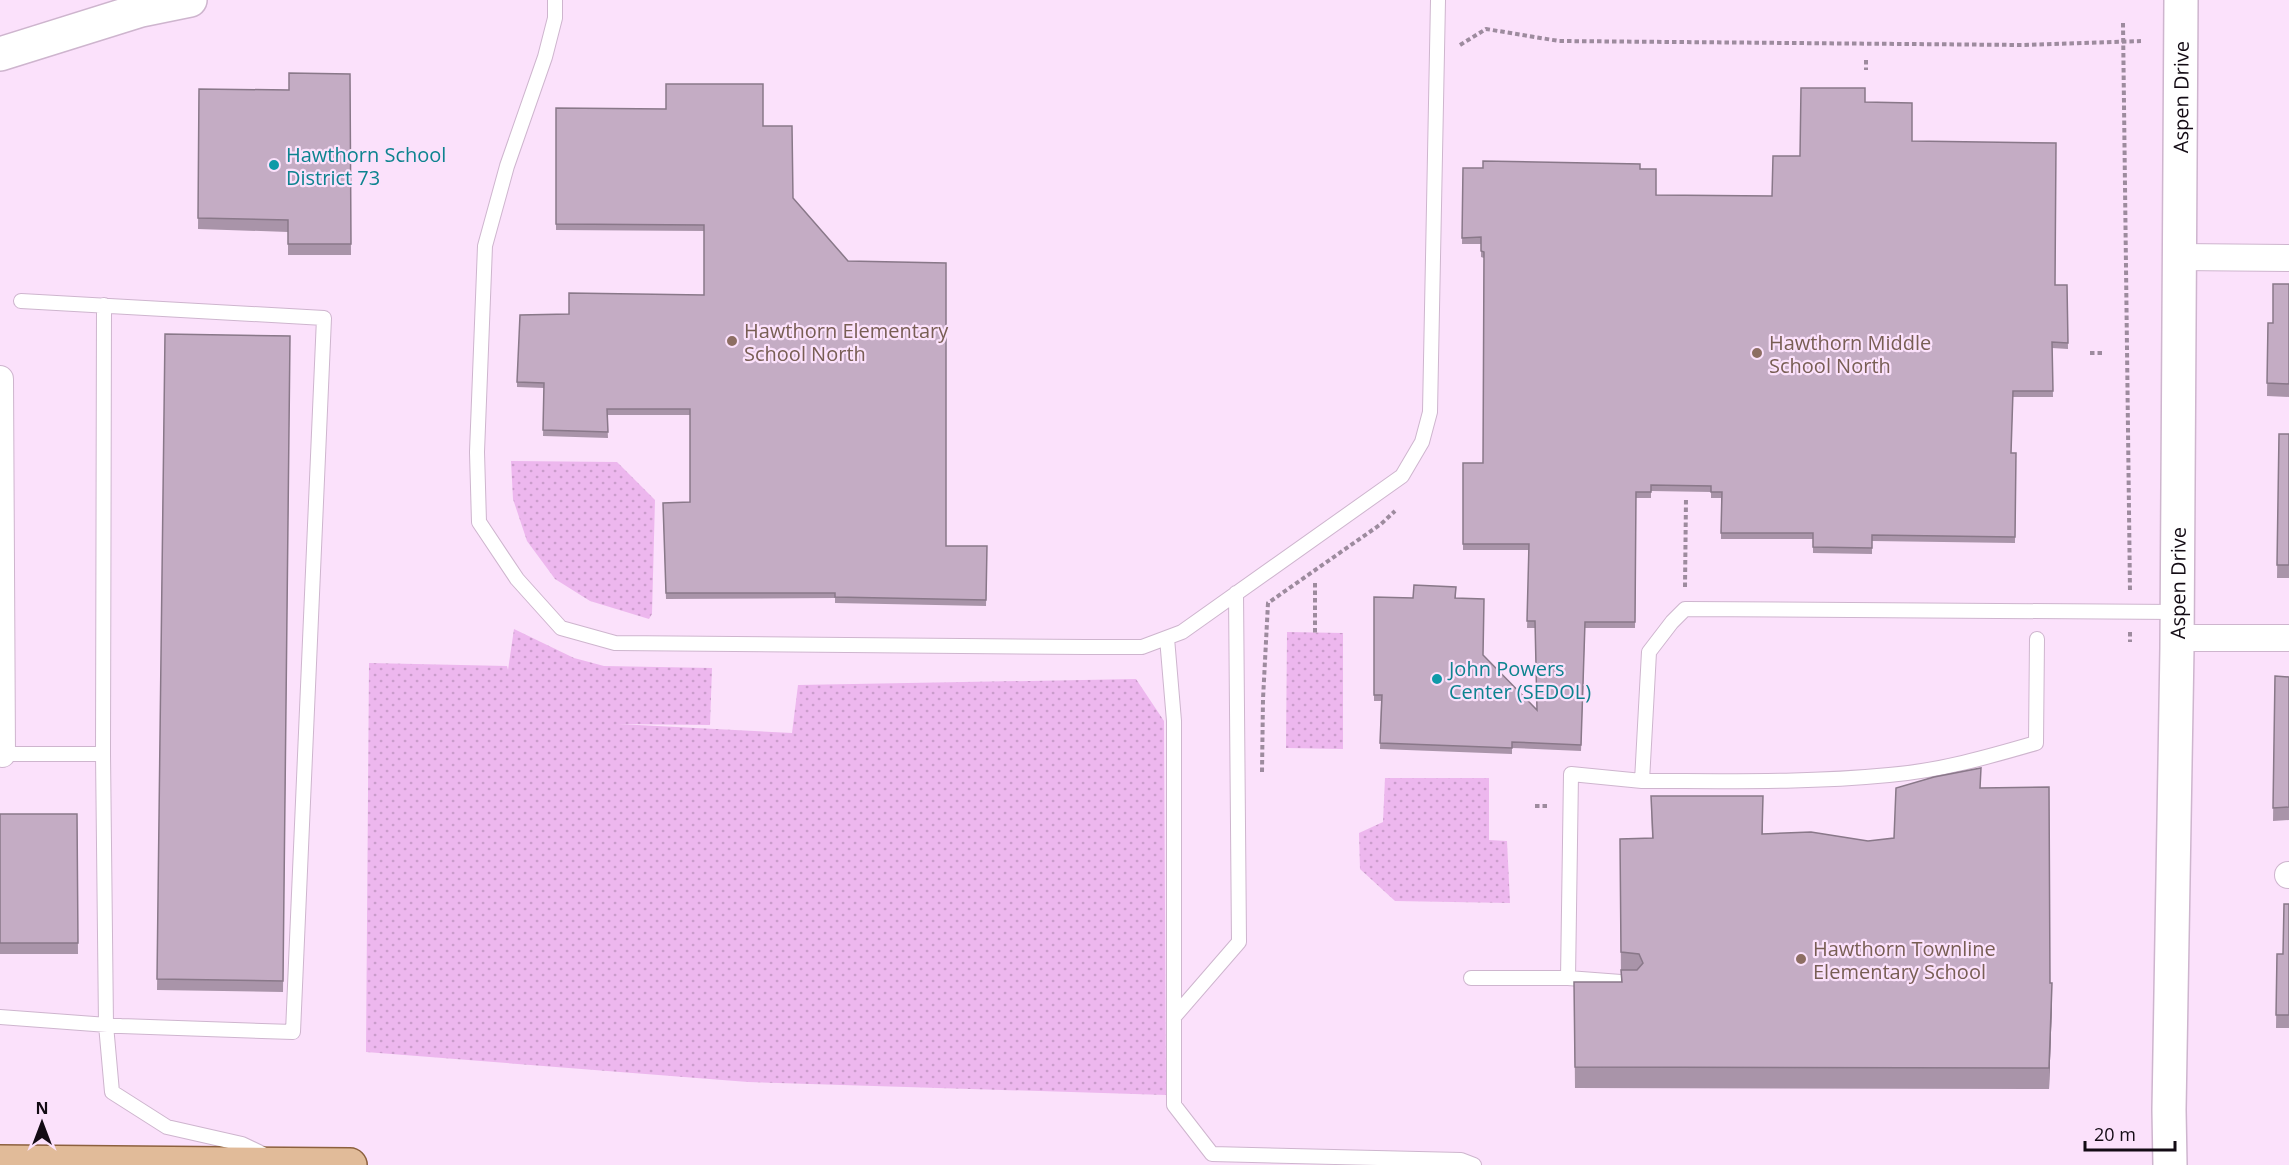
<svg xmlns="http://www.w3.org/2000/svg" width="2289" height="1165" font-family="'Open Sans',sans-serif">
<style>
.park{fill:url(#park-dots)}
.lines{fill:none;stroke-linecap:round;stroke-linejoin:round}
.service-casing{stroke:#ceb5ce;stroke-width:16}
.minor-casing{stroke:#ceb5ce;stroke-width:28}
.tertiary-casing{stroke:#ceb5ce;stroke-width:36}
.primary-casing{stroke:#8c603e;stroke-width:36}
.path{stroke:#9d8b9e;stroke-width:4;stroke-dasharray:4.5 3;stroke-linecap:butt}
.service{stroke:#fff;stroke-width:14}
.minor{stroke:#fff;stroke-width:26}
.tertiary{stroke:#fff;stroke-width:33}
.primary{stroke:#e1bb99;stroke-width:33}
.wall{fill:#a994a9}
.shaded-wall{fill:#897889}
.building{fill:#c4acc4;stroke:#897889;stroke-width:1.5}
.culture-dot{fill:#0f9aa8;stroke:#fbe1fb;stroke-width:2}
.education-dot{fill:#8d6e63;stroke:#fbe1fb;stroke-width:2}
.labels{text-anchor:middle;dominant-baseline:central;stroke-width:4.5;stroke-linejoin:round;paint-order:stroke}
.street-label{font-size:20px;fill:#130b14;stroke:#fbe1fb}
.culture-label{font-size:20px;fill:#0d838f;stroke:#fbe1fb;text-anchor:start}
.education-label{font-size:20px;fill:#785e54;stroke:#fbe1fb;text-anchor:start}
</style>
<defs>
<pattern id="park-dots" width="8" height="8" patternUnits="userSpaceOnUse" patternTransform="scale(1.5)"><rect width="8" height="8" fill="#edb7ee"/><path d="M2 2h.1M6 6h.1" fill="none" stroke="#ca9ccb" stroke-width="1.8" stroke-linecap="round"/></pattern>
</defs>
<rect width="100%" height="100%" fill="#fbe1fb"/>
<path class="park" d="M511 461 617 462 655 500 652 614 649 619 590 601 555 579 527 541 513 499Z
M514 629 574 658 604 666 712 668 710 725 618 724 792 733 798 685 1136 679 1164 721 1166 1095 748 1082 366 1052 369 663 507 666 508 670Z
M1287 632 1343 633V749L1286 748Z
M1385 778H1489V840L1507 841 1510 903 1395 901 1360 869 1359 833 1383 822Z"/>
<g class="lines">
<defs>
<path id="service" d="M555 0V18L545 57 507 166 485 246 477 452 479 522 517 579 561 628 615 643 1086 647H1142L1182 632 1402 476 1422 442 1430 412 1438 0
M1167 638 1174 721V1105L1212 1154 1461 1160 1474 1165
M2037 639 2036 743C1988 757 1939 771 1889 775 1807 783 1725 781 1642 781L1649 652 1672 622 1685 609 2177 612
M0 754H103L104 305
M103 754 106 1025 112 1092 167 1127 242 1144 265 1155
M1471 978H1568L1634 983
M1568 978 1571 774 1642 781
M0 1017 121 1026 293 1032 324 318 21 301
M1174 1017 1239 942 1236 593"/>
<path id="minor" d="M2179 257 2289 258
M0 379 2 754
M2177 638H2289
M2288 875H2289"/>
<g id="tertiary">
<path d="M0 54 141 10 190 0"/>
<path id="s1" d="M2170 1165 2169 1110 2177 648 2181 0"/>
</g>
<path id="primary" d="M0 1162 350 1165"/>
</defs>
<use href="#service" class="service-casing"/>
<use href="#minor" class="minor-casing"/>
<use href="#tertiary" class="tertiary-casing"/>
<use href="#primary" class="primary-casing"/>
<path class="path" d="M2123 23 2130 592
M1460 45 1486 29 1559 41 2022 45 2141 41
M1866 60V70
M2090 353H2103
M1315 583V633
M1685 587 1686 498
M2130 632V642
M1262 772 1263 699 1268 603 1381 524 1395 511
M1535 806H1550"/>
<use href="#service" class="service"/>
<use href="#minor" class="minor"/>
<use href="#tertiary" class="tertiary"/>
<use href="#primary" class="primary"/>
</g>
<path class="wall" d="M350 74 351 255H288V232L198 229 199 89 289 90Z
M1865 102 1912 141 2055 285H2067L2068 349 2052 348 2053 397H2013L2011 453H2016L2015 543 1872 541V554L1813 553V539H1721V498H1711V492L1651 491V498H1636L1635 628H1585L1581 751 1512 748V754L1380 749 1381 701H1374V597L1413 598 1456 593V598L1483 655 1537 710 1535 628H1527L1529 550H1463V463H1483L1484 258 1481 257V244H1462L1463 168 1640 169 1656 195 1772 196 1800 156Z
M556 108 763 126 793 198 946 546H987L986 606 835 603V598L666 599 663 503 690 502V415H607L608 438 543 436 544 388 517 387V382L569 314 704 295V231L556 230Z
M2289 284V397L2267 396 2268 323H2273Z
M165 334 290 336 283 992 157 990Z
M2279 434H2289V578H2277Z
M2275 676 2289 677V820L2273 821Z
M1981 788 2050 983 2052 1004 2049 1089 1575 1088 1574 982H1621L1620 839 1652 838 1651 796 1763 817V834L1868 841 1894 838Z
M0 814H77L78 954H0Z
M2289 904V1028H2276L2277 954H2283Z"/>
<path class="shaded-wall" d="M2052 983V1004L2049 1089V1068Z"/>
<path class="building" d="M289 73 350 74 351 244H288V220L198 218 199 89 289 90Z
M666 84H763V126H792L793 198 848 261 946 263V546H987L986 600 835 597V593H666L663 503 690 502V409H607L608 432 543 430 544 383 517 382 520 315 569 314V293L704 295V225L556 224V108L666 109Z
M1801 88H1865V102L1912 103V141L2056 143 2055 285H2067L2068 343 2052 342 2053 391H2013L2011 453H2016L2015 537 1872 535V548L1813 547V533H1721L1722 492H1711V486L1651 485V492H1636L1635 622H1585L1581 745 1512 742V748L1380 743 1382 695H1374V597L1413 598 1414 585 1456 587 1455 598 1484 599 1483 655 1537 710 1535 621H1527L1529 544H1463V463H1483L1484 252 1481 251V237L1462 238 1463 168H1483V161L1640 164V169H1656V195L1772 196 1773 156H1800Z
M2273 284H2289V384L2267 383 2268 323H2273Z
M165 334 290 336 283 981 157 979Z
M2279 434H2289V565H2277Z
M2275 676 2289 677V807L2273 808Z
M1981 768 1980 788 2049 787 2050 983H2052L2049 1068 1575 1067 1574 982H1622L1621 970H1637L1643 963 1639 954 1621 952 1620 839 1653 838 1651 796H1763L1762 834 1811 832 1868 841 1894 838 1896 788 1934 777Z
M0 814H77L78 943H0Z
M2284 904H2289V1015H2276L2277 954H2283Z"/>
<g class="culture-dot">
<circle cx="274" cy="165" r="6"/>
<circle cx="1437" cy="679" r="6"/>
</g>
<g class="education-dot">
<circle cx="732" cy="341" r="6"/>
<circle cx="1757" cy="353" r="6"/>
<circle cx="1801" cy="959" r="6"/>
</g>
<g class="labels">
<g class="street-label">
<text stroke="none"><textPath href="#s1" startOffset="1068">Aspen Drive</textPath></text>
<text stroke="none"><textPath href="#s1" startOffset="582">Aspen Drive</textPath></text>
</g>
<g class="culture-label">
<text x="286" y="154">Hawthorn School<tspan x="286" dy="23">District 73</tspan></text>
<text x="1449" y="668">John Powers<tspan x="1449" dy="23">Center (SEDOL)</tspan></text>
</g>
<g class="education-label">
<text x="744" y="330">Hawthorn Elementary<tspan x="744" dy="23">School North</tspan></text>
<text x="1769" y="342">Hawthorn Middle<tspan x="1769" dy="23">School North</tspan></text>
<text x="1813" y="948">Hawthorn Townline<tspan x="1813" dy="23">Elementary School</tspan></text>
</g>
</g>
<g transform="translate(42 1123)" stroke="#fbe1fb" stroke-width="4.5" paint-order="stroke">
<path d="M0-4.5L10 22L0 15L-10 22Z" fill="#130b14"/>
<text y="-9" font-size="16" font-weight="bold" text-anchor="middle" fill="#130b14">N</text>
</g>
<path d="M2085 1141v9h90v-9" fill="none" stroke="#130b14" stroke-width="3"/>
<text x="2094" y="1141" font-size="18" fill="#130b14" stroke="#fbe1fb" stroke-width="4.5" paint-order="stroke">20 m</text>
</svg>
